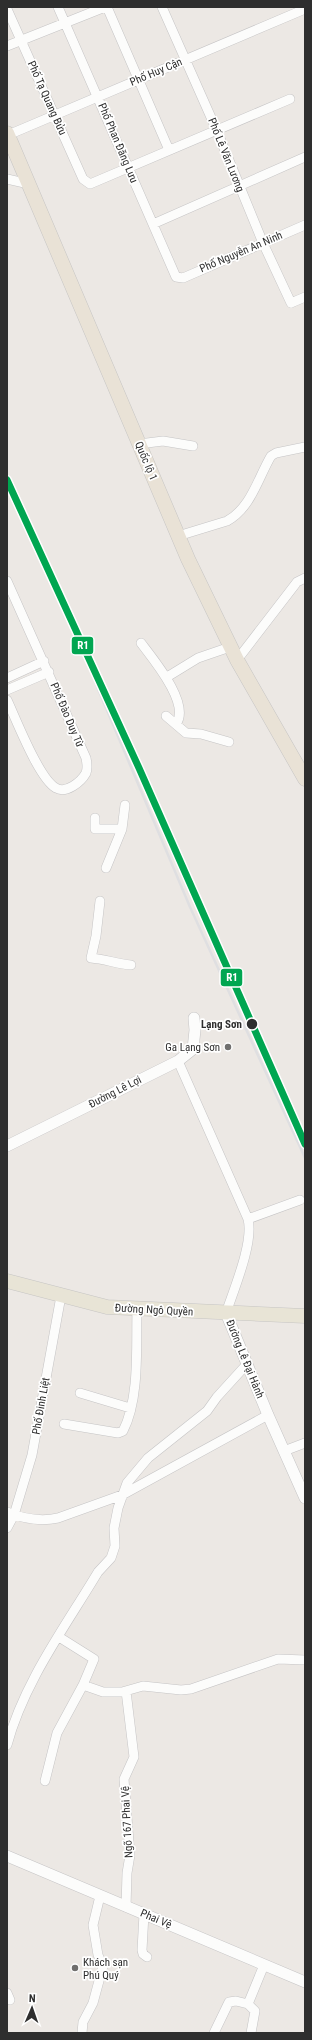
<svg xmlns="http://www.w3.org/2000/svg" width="312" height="2040" font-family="'Roboto Condensed',sans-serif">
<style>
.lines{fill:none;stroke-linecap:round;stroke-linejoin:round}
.minor-casing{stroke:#c5c4c5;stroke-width:10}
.tertiary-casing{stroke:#c5c4c5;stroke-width:12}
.primary-casing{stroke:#c6c5c4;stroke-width:15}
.trunk-casing{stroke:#c6c5c4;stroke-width:15}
.minor{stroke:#fcfcfb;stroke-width:9}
.tertiary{stroke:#fcfcfb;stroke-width:11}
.primary{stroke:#e8e4d6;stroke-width:14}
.trunk{stroke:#e9e2d6;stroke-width:14}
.rail{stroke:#dfdfe1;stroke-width:2.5}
.rail-1-casing{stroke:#fff;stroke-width:10}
.rail-1{stroke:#00a651;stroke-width:7}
.stop-dot{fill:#2e2e2e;stroke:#fff;stroke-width:1.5}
.poi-dot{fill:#706f6e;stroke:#fff;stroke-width:1.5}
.labels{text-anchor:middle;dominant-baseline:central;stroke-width:3.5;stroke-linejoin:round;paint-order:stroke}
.street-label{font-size:11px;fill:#2e2e2e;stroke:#fff}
.stop-label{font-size:11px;font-weight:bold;fill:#2e2e2e;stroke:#fff;text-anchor:end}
.poi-label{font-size:11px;fill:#2e2e2e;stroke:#fff;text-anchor:end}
.line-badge{stroke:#fff;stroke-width:1.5}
.badge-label{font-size:11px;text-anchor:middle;font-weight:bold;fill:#fff}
</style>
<rect width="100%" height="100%" fill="#ece8e4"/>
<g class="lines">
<defs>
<path id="minor" d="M58 7 176 277 183 278 305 225
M107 7 169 150
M162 7 217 131 263 243 291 303 305 297
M7 9 83 179 90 184 290 99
M7 46 105 7
M8 135 305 9
M7 179 29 184
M153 224 305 157
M139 444 163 441 193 446
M178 536 227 521C251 508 258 478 271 456L276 453 305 447
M7 581 86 758C87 763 88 768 86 773 81 782 66 794 56 788 39 779 16 719 7 700
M141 643C153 659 191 704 176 724
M237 660 297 582 305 578
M167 677 198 658 230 647
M7 678 44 661
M7 690 49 672
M166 716 186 733 201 734 229 742
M95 818V829H122
M106 868 122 829 125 805
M100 901 96 936 91 958C105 959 117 964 131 965
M178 1061 248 1219C254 1242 234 1289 226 1313
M248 1219 300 1200
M80 1393 130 1408
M64 1424 118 1433 123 1431C140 1398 136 1346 137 1309
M284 1451 305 1443
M7 1512C24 1519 40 1522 58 1518L122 1495 268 1415
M7 1528 14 1515 32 1455 61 1296
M59 1637 94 1659 83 1685 103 1692H122L143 1686 181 1690 191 1689 278 1659 305 1660
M126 1691 134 1757 124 1779 130 1855 127 1873 126 1907
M7 1745C24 1682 65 1627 98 1572L111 1558 115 1546 114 1528 118 1508 127 1483 148 1458 207 1411 217 1397 247 1364
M45 1781 57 1733 83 1685
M144 1914 142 1950 143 1954 147 1957
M7 1993 10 2000
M248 2004 255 2011 251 2033
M82 2033 83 2022 93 2003 103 1966 98 1955 93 1925 100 1896
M214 2033 229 2002 236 2001 248 2004 264 1965"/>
<path id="tertiary" d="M7 1146 178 1061 193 1049 195 1030 194 1018
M226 1313 268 1415 305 1498
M7 1856 305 1982"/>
<path id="primary" d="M7 1281 107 1307 305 1316"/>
<path id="trunk" d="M7 133 188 559 237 660 305 779"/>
</defs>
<use href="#minor" class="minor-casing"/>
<use href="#tertiary" class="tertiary-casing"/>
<use href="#primary" class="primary-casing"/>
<use href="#trunk" class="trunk-casing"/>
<use href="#minor" class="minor"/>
<use href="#tertiary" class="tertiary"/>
<use href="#primary" class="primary"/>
<use href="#trunk" class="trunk"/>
<path class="rail" d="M83 647 98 689 190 907 305 1158"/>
<defs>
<path id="rail-1" d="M7 480 139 768 305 1144"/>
</defs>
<use href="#rail-1" class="rail-1-casing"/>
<use href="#rail-1" class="rail-1"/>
</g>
<circle class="stop-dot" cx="252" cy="1024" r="6"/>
<g class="poi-dot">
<circle cx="228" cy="1047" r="4"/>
<circle cx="75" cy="1968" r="4"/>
</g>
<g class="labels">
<g class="street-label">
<text transform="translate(156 72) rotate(-23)">Phố Huy Cận</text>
<text transform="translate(47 98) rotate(66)">Phố Tạ Quang Bửu</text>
<text transform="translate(118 143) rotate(67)">Phố Phan Đăng Lưu</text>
<text transform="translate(226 155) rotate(68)">Phố Lê Văn Lương</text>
<text transform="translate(241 252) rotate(-23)">Phố Nguyễn An Ninh</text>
<text transform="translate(146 461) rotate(67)">Quốc lộ 1</text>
<text transform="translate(67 715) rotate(67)">Phố Đào Duy Từ</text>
<text transform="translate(115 1092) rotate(-27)">Đường Lê Lợi</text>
<text transform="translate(154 1310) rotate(3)">Đường Ngô Quyền</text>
<text transform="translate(245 1359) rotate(68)">Đường Lê Đại Hành</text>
<text transform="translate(41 1406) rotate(-80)">Phố Đinh Liệt</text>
<text transform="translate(127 1822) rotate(-93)">Ngõ 167 Phai Vệ</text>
<text transform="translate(156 1919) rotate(23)">Phai Vệ</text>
</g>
<g class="stop-label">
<text x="242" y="1024">Lạng Sơn</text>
</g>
<g class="poi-label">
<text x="220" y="1047">Ga Lạng Sơn</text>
<text x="83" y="1962" text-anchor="start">Khách sạn<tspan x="83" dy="13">Phú Quý</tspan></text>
</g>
</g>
<g class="line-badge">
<rect x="71" y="636" width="23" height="19" rx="4" fill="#00a651"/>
<rect x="220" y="968" width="23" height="19" rx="4" fill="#00a651"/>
</g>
<g class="badge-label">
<text x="83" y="649">R1</text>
<text x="232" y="981">R1</text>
</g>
<rect width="312" height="2040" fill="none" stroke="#2e2e2e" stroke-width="16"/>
<g transform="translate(32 2008) rotate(2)" stroke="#ffffff" stroke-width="3" paint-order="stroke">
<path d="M0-3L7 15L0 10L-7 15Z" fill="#2e2e2e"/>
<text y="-6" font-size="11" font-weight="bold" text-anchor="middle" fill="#2e2e2e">N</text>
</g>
</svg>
